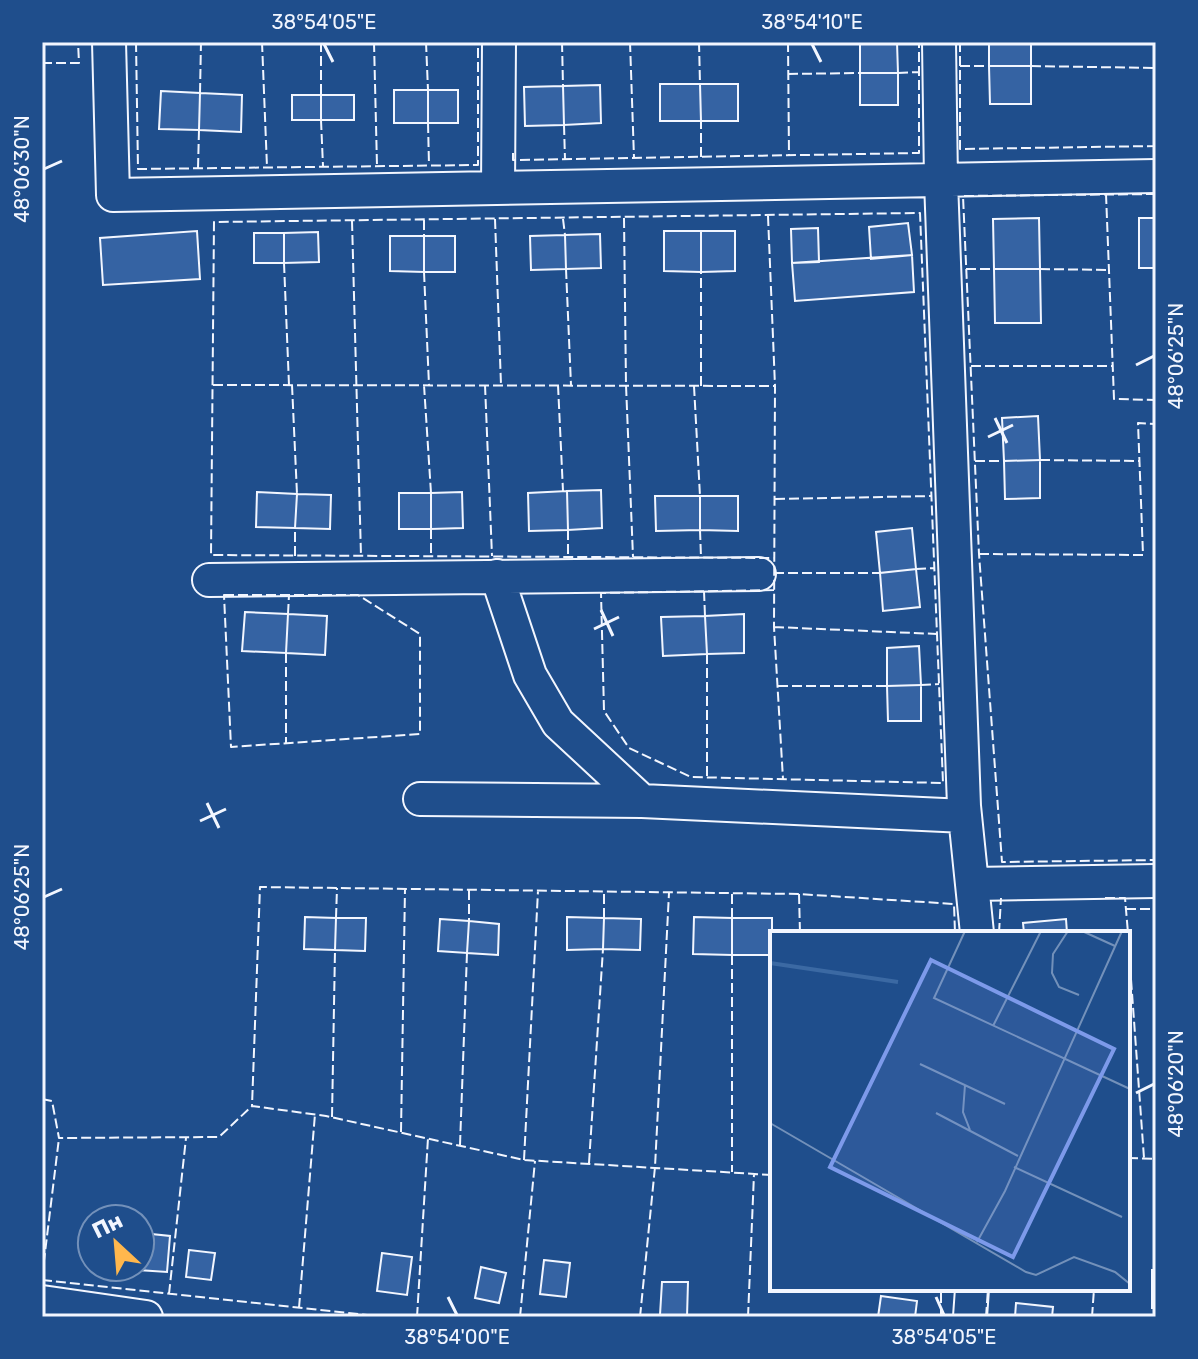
<svg xmlns="http://www.w3.org/2000/svg" width="1198" height="1359" font-family="Rubik,sans-serif">
<style>
.building{fill:#3563a3;stroke:#f2f6ff;stroke-width:2}
.lines{fill:none;stroke-linecap:round;stroke-linejoin:round}
.minor-casing{stroke:#f2f6ff;stroke-width:36}
.minor{stroke:#1f4e8c;stroke-width:32}
.fence{stroke:#f2f6ff;stroke-width:2;stroke-dasharray:10 4;stroke-linecap:butt}
.ticks{fill:none;stroke:#f2f6ff;stroke-width:3}
.inset-river{fill:none;stroke:#3b69a3;stroke-width:4}
.inset-road{fill:none;stroke:#7391ba;stroke-width:2}
.view{fill:#7d9aea;fill-opacity:0.15;stroke:#7d9aea;stroke-width:4}
.inset-edge{fill:none;stroke:#f2f6ff;stroke-width:4}
.neatline{fill:none;stroke:#f2f6ff;stroke-width:3}
.ticks-label{font-size:20px;text-anchor:middle;fill:#f2f6ff}
</style>
<rect width="100%" height="100%" fill="#1f4e8c"/>
<path class="building" d="M860 42H897L898 73H860Z
M989 42H1031V66H989Z
M989 66H1031V104H990Z
M860 73H898V105H860Z
M660 84H700L701 121H660Z
M700 84H738V121H701Z
M600 85 601 123 564 125 563 86Z
M563 86 564 125 525 126 524 87Z
M394 90H428V123H394Z
M428 90H458V123H428Z
M161 91 200 93 199 130 159 129Z
M200 93 242 95 241 132 199 130Z
M292 95H321V120H292Z
M321 95H354V120H321Z
M1039 218 1040 269H994L993 219Z
M1139 218H1156V268H1139Z
M908 223 912 255 871 259 869 227Z
M818 228 819 262 792 263 791 229Z
M197 231 200 279 103 285 100 238Z
M664 231H701V272L664 271Z
M701 231H735V271L701 272Z
M318 232 319 262 284 263V233Z
M254 233H284V263H254Z
M600 234 601 268 566 269 565 235Z
M565 235 566 269 531 270 530 236Z
M390 236H424V272L390 271Z
M424 236H455V272H424Z
M912 255 914 292 795 301 792 263Z
M994 269H1040L1041 323H995Z
M1038 416 1040 460 1004 461 1002 418Z
M1040 460V498L1005 499 1004 461Z
M601 490 602 528 568 530 567 491Z
M567 491 568 530 529 531 528 493Z
M257 492 297 494 295 528 256 527Z
M462 492 463 528 431 529V493Z
M399 493H431V529H399Z
M297 494 331 495 330 529 295 528Z
M655 496H700V530L656 531Z
M700 496H738V531L700 530Z
M912 528 916 569 880 573 876 532Z
M916 569 920 607 883 611 880 573Z
M245 612 288 614 286 653 242 651Z
M288 614 327 616 325 655 286 653Z
M744 614V653L707 654 705 616Z
M705 616 707 654 663 656 661 617Z
M919 646 921 685 887 686V648Z
M921 685V721H888L887 686Z
M305 917 336 918 335 950 304 949Z
M567 917 604 918 603 949 567 950Z
M694 917 732 918V955L693 954Z
M336 918H366L365 951 335 950Z
M604 918 641 919 640 950 603 949Z
M732 918H772V955H732Z
M440 919 469 921 467 953 438 951Z
M1066 919 1067 933H1024L1023 923Z
M469 921 499 924 498 955 467 953Z
M142 1233 170 1236 167 1272 138 1270Z
M189 1250 215 1253 211 1280 186 1277Z
M382 1253 412 1257 407 1295 377 1291Z
M544 1260 570 1263 566 1297 540 1294Z
M481 1267 506 1273 499 1303 475 1298Z
M1152 1270H1156V1308H1152Z
M662 1282H688L687 1317 660 1315Z
M881 1296 917 1301 915 1317H878Z
M1016 1303 1053 1307 1052 1317H1015Z"/>
<g class="lines">
<defs>
<path id="minor" d="M109 42 113 195 1156 176
M939 42 941 181 964 806 977 933
M498 188 499 42
M497 576 530 675 558 723 642 801
M209 580 759 574
M420 799 642 801 965 816
M972 884 1156 881
M42 1302 146 1317
M970 1317 972 1289"/>
</defs>
<use href="#minor" class="minor-casing"/>
<use href="#minor" class="minor"/>
<path class="fence" d="M136 42 138 169 478 165V42
M262 42 267 167
M321 42V95
M374 42 377 166
M426 42 428 90
M562 42 563 86
M630 42 634 158
M699 42 700 84
M788 42 789 155
M960 42V149L1156 146 1155 42
M42 63H79L78 42
M960 66H989
M1031 66 1155 68
M898 73 919 72
M788 74 860 73
M200 93 201 42
M321 120 323 166
M428 123 429 165
M564 125 565 159
M513 153V160L919 153V42
M701 157V121
M198 168 199 130
M1106 194 1114 399 1156 400
M1156 194 963 196 979 554 1002 862 1156 860
M768 216 775 386 774 627 783 779
M624 218 626 385 633 557
M495 219 501 385
M563 219 565 235
M424 220V236
M352 221 361 556
M284 263 289 385
M566 269 571 385
M966 269H994
M1040 269 1109 270
M424 272 429 385
M971 366H1113
M213 385 775 386
M292 385 297 494
M424 385 431 493
M485 385 492 556
M558 385 563 491
M694 386 700 496
M701 386V272
M1040 460 1139 461
M975 461H1004
M775 499 932 496
M431 529V556
M568 530V556
M700 530 701 557
M979 554 1143 555 1138 423 1156 424
M295 556V528
M916 569 934 568
M774 573H880
M774 590 601 593 604 711 629 748 691 777 943 783 920 213 214 222 211 555 774 558
M704 591 705 616
M224 595H358L420 634V734L231 747Z
M288 614 289 595
M774 627 937 634
M286 653V743
M707 654V777
M921 685 939 684
M778 686H887
M469 890V921
M799 894 800 933
M1105 898H1125L1128 933
M1126 909H1156
M336 918 337 888
M604 918V892
M732 918V893
M999 933 1001 898
M1128 938 1144 1158
M732 955V1172
M42 1099 52 1101 59 1138 219 1137 252 1106
M332 1117 335 950
M401 1132 405 889
M460 1145 467 953
M1128 1158 1156 1159
M524 1160 538 891
M589 1163 603 949
M772 1175 524 1160 326 1116 252 1106 260 887 799 894 954 904 955 933
M42 1277 59 1138
M42 1280 385 1317
M169 1294 186 1138
M299 1308 315 1114
M417 1317 428 1138
M520 1317 535 1161
M640 1317 655 1167 669 893
M748 1317 754 1174
M941 1317V1289
M986 1317 988 1289
M1092 1317 1094 1289"/>
</g>
<path class="ticks" d="M324 44 333 62M812 44 821 62M44 169 62 161M1136 365 1154 356M995 418 1007 443M988 437 1013 425M601 610 613 636M594 629 619 617M207 803 219 828M200 821 226 809M44 897 62 889M1136 1093 1154 1084M448 1297 457 1315M936 1297 944 1315"/>
<g transform="translate(770 931)">
<rect width="360" height="360" fill="#1f4e8c"/>
<path class="inset-river" d="M0 32 128 51"/>
<path class="inset-road" d="M195 0 164 67 360 158M298 0 283 23 282 42 289 56 309 64M312 0 345 15M223 95 271 0M150 133 235 173M195 154 193 181 200 199M166 182 248 225M0 192 256 341 266 344 304 326 345 341 360 353M244 236 352 286M207 311 235 260 352 0"/>
<path class="view" d="M161 29 344 118 243 326 60 236Z"/>
<rect width="360" height="360" class="inset-edge"/>
</g>
<rect width="1198" height="1359" fill="none" stroke="#1f4e8c" stroke-width="88"/>
<g transform="translate(116 1243) rotate(334)"><circle r="38" fill="#1f4e8c" stroke="#7391ba" stroke-width="2"/>
<path d="M0-6L14 30L0 20L-14 30Z" fill="#ffb74d"/>
<text y="-12" font-size="22" font-weight="bold" text-anchor="middle" fill="#f2f6ff">Пн</text>
</g>
<rect x="44" y="44" width="1110" height="1271" class="neatline"/>
<g class="ticks-label">
<text x="324" y="29">38°54'05"E</text>
<text x="812" y="29">38°54'10"E</text>
<text transform="translate(22 169) rotate(-90)" y="7">48°06'30"N</text>
<text transform="translate(1176 356) rotate(-90)" y="7">48°06'25"N</text>
<text transform="translate(22 897) rotate(-90)" y="7">48°06'25"N</text>
<text transform="translate(1176 1084) rotate(-90)" y="7">48°06'20"N</text>
<text x="457" y="1344">38°54'00"E</text>
<text x="944" y="1344">38°54'05"E</text>
</g>
</svg>
